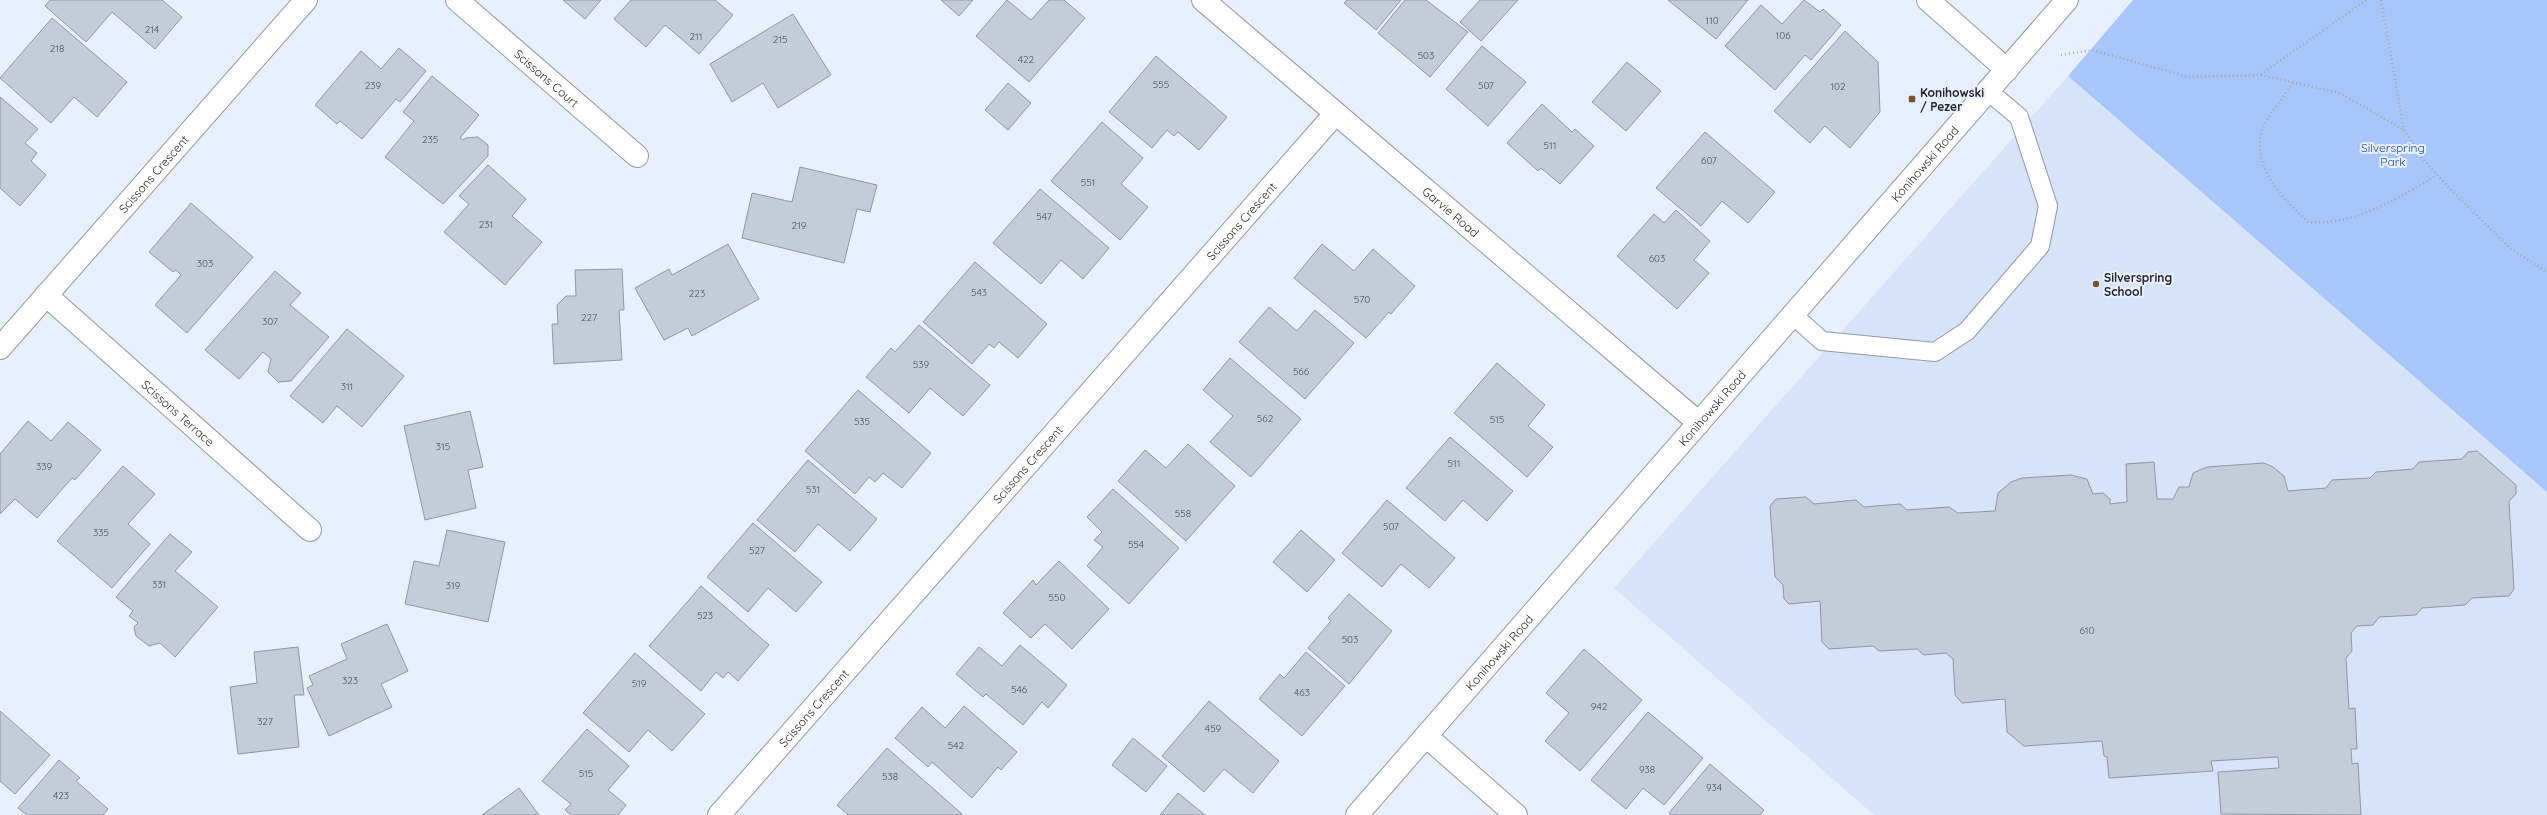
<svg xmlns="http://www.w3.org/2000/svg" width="2547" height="815" font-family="Quicksand,sans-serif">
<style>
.built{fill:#d7e3f8}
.green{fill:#a9c6fa}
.building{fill:#c4ccda;stroke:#8f96a4}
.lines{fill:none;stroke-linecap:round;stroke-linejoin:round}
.service-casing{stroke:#9198a6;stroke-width:20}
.minor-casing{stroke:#9198a6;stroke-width:24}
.tertiary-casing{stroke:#9198a6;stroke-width:24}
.path{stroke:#a3a9b4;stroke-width:2.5;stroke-dasharray:1 3;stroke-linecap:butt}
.service{stroke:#fff;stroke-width:18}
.minor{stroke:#fff;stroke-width:22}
.tertiary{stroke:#fff;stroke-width:22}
.poi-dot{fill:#78552e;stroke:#e8f0ff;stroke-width:1.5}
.labels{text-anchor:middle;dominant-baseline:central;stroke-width:4;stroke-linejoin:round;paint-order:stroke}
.number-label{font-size:10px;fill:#4b5057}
.street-label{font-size:12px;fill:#23262b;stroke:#e8f0ff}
.poi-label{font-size:12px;font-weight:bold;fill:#23262b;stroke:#e8f0ff;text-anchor:start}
.park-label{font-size:12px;fill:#214996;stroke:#e8f0ff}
</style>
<rect width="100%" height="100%" fill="#e8f0ff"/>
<path class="built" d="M2068 76 2547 492V815H1874L1614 588Z"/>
<path class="green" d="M2133 0H2547V492L2068 76Z"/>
<path class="building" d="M50 0H162L182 17 155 49 112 12 86 42 45 6Z
M563 0H601L585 19Z
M631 0H715L733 15 699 54 665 25 646 47 614 19Z
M941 0H973L959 16Z
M1007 0 1031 20 1049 0H1064L1085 18 1029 82 976 36Z
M1347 0H1401L1376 30 1344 3Z
M1405 0H1426L1468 32 1430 77 1378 33Z
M1480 0H1518L1481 41 1460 22Z
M1668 0H1748L1716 39Z
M1804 0 1820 12 1823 9 1841 25 1811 60 1805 55 1775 90 1725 46 1761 5 1782 24Z
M793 14 831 75 778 108 763 83 732 102 710 64Z
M52 18 127 82 97 117 74 97 51 123 0 78Z
M1845 31 1878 62 1880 112 1850 148 1825 126 1810 143 1774 111Z
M1482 46 1526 82 1488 126 1446 89Z
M399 48 426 71 400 102 396 99 362 139 340 121 337 124 315 105 361 51 381 69Z
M1156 56 1227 117 1199 150 1178 132 1174 136 1167 130 1152 148 1109 112Z
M1627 62 1661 91 1626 131 1592 102Z
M432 76 479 115 460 138 463 140 466 138 478 137 488 145V156L443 204 385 157 414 121 403 112Z
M1008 83 1031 103 1008 130 985 110Z
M0 97 38 129 25 143 37 153 31 161 46 175 20 206 0 188Z
M1542 104 1572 132 1575 129 1594 146 1560 184 1541 168 1538 171 1507 143Z
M1102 122 1143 158 1121 184 1148 207 1120 240 1051 181Z
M1705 132 1775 192 1748 223 1722 201 1701 226 1656 188Z
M488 165 526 199 512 216 542 242 505 285 444 232 469 204 459 196Z
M800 167 877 185 870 212 857 209 844 263 742 238 752 193 792 202Z
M1040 189 1109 248 1083 279 1061 260 1041 284 993 243Z
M191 203 253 257 187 333 155 305 181 275 176 270 173 272 149 252Z
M1676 210 1710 241 1694 260 1709 273 1677 309 1617 256 1654 214 1664 223Z
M728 244 759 299 692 336 688 328 664 340 635 288 669 269 672 275Z
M1322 244 1354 271 1373 249 1415 286 1391 314 1389 312 1366 338 1294 278Z
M975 262 1047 324 1018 358 999 342 994 348 989 344 972 364 923 322Z
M622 269 624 310H619L622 360 554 364 552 324H558L557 305 566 296H576L575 270Z
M275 271 301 293 290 305 329 337 291 381 278 382 268 372 271 359 263 352 239 379 205 350Z
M1269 307 1297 331 1315 310 1354 343 1305 399 1239 342Z
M919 325 990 385 963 416 930 388 909 413 866 377 891 348 895 352Z
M347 329 404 376 362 427 337 406 323 423 290 396Z
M1230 358 1301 419 1251 477 1210 442 1233 416 1203 390Z
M1497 363 1545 405 1528 426 1553 447 1527 477 1454 413Z
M858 390 931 453 902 488 883 473 875 482 869 477 855 494 805 451Z
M470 411 483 467 468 470 476 508 425 520 404 426Z
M28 421 51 441 68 422 101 450 75 480 72 478 37 518 15 499 0 514V454Z
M1450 437 1513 491 1487 521 1463 500 1445 521 1406 488Z
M1188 444 1235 486 1186 541 1118 481 1145 450 1166 468Z
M2477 451 2516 485V494L2509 501 2514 589 2509 596 2472 598 2465 605 2422 608 2416 615 2379 617 2373 625 2357 626 2351 633 2352 651 2346 658 2349 709 2355 708 2357 749H2351L2352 764 2358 763 2361 815 2221 814 2218 772 2279 768 2278 757 2211 761 2213 771 2109 778 2107 757 2104 756 2102 741 2024 746 2007 732 2005 699 1962 703 1955 695 1953 659 1946 653 1924 655 1917 649 1879 651 1873 646 1829 649 1822 642 1820 601 1789 604 1784 599 1783 585 1775 577 1770 506 1776 499 1806 497 1814 504 1856 500 1864 507 1900 504 1907 510 1949 507 1958 513 1995 511 1998 493 2011 482 2022 478 2071 475 2087 479 2093 494 2103 493 2110 499V504L2127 502 2126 464 2154 462 2157 499H2173L2179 487H2189L2193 473 2207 467 2264 463 2273 467 2284 476 2288 491 2326 488 2332 480 2370 478 2376 472 2413 469 2419 462 2462 459 2468 452Z
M808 460 877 519 850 551 818 524 795 552 757 520Z
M123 466 155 494 128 524 150 544 112 588 57 541Z
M1113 489 1179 548 1129 604 1087 566 1103 547 1094 540 1102 532 1087 517Z
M1387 500 1455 558 1429 588 1401 564 1382 587 1342 553Z
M753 523 822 582 796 612 768 588 748 612 707 577Z
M447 530 505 542 488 622 405 604 414 561 439 566Z
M1301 530 1335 560 1307 592 1273 562Z
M170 534 192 552 175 571 218 607 175 657 160 643 149 646 136 636 134 627 138 623 129 616 133 611 116 597Z
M1059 561 1109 609 1072 649 1045 624 1031 638 1003 613 1033 580 1036 585Z
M701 586 769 645 738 681 728 672 723 678 716 672 701 691 649 646Z
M1349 594 1392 631 1349 684 1308 648 1331 621 1328 618Z
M387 624 408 671 381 684 392 707 329 736 307 688 313 685 309 676 347 659 341 644Z
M1020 645 1067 685 1048 708 1042 702 1023 725 986 694 983 697 956 674 979 647 1002 666Z
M298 647 304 695H294L299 747 238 754 230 687 257 683 254 652Z
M1584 649 1642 700 1580 771 1545 741 1569 713 1546 693Z
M1306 652 1345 686 1302 736 1259 699 1280 674 1284 678Z
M635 653 705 714 672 751 648 730 629 752 583 713Z
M1209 701 1279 761 1253 793 1224 769 1204 792 1162 756Z
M964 706 1017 752 1001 770 998 767 972 798 932 762 928 767 895 738 922 707 945 728Z
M0 711 50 755 15 794 0 781Z
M1648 712 1703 758 1664 805 1643 788 1626 809 1591 780Z
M587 729 629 766 608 790 626 805 618 815H571L565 810 571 804 542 781Z
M1133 738 1167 766 1146 792 1112 765Z
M887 748 962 814V815H848L837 805Z
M59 760 80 778 76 781 108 809 103 815H27L18 808Z
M1710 764 1764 810 1760 815H1672L1669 813Z
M519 788 539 815H482Z
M1178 793 1205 815H1160Z"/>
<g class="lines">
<defs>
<path id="service" d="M1793 315 1822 341 1935 352 1967 331 2040 246 2048 206 2019 117 1988 91"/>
<g id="minor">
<path id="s1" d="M457 0 637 156"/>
<path id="s2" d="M1203 0 1699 423"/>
<path d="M1928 0 2007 70"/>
<path id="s3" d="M46 295 310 530"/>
<path id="s4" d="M0 348 306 0"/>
<path d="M1426 736 1516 815"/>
<path id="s5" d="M719 815 1335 114"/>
</g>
<g id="tertiary">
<path id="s6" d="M1357 815 2067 0"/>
</g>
</defs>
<use href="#service" class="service-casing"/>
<use href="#minor" class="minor-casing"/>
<use href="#tertiary" class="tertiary-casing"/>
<path class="path" d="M2381 0 2404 130 2422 158 2449 188 2511 249 2547 272
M2061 55 2092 50 2188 77 2260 75 2366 0
M2261 75 2340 93 2404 130
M2293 83C2284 97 2269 113 2263 128 2249 166 2284 199 2308 222 2354 226 2399 198 2437 175"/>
<use href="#service" class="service"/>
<use href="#minor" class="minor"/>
<use href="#tertiary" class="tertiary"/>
</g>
<g class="poi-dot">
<rect x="1908" y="95" width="8" height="8" rx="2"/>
<circle cx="2096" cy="284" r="4"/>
</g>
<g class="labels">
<g class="number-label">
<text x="1712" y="20">110</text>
<text x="152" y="29">214</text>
<text x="1783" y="35">106</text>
<text x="696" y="36">211</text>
<text x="780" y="39">215</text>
<text x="57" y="48">218</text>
<text x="1426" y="55">503</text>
<text x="1026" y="59">422</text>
<text x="1161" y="84">555</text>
<text x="373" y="85">239</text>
<text x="1486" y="85">507</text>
<text x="1838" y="86">102</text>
<text x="430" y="139">235</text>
<text x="1550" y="145">511</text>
<text x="1709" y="160">607</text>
<text x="1088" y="182">551</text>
<text x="1044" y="216">547</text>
<text x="486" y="224">231</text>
<text x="799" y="225">219</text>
<text x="1657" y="258">603</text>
<text x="205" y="263">303</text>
<text x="979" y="292">543</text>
<text x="697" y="293">223</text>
<text x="1362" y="299">570</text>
<text x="589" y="317">227</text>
<text x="270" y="321">307</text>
<text x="921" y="364">539</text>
<text x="1301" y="371">566</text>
<text x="347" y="386">311</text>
<text x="1265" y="418">562</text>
<text x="1497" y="419">515</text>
<text x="862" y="421">535</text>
<text x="443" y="446">315</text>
<text x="1454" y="463">511</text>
<text x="44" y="466">339</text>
<text x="813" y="489">531</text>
<text x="1183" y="513">558</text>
<text x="1391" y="526">507</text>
<text x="101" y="532">335</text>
<text x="1136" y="544">554</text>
<text x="757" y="550">527</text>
<text x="159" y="584">331</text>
<text x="453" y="585">319</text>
<text x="1057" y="597">550</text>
<text x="705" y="615">523</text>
<text x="2087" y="630">610</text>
<text x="1350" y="639">503</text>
<text x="350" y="680">323</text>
<text x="639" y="683">519</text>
<text x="1019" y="689">546</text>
<text x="1302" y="692">463</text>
<text x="1599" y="706">942</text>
<text x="265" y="721">327</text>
<text x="1213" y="728">459</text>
<text x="956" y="745">542</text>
<text x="1647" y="769">938</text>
<text x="586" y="773">515</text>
<text x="890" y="776">538</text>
<text x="1714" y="787">934</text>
<text x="61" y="795">423</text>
</g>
<g class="street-label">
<text stroke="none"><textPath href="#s1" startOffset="119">Scissons Court</textPath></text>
<text stroke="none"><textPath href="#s6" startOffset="864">Konihowski Road</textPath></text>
<text stroke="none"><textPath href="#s4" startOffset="232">Scissons Crescent</textPath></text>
<text stroke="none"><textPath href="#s2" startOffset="326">Garvie Road</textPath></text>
<text stroke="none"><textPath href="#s5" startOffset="791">Scissons Crescent</textPath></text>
<text stroke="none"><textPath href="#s6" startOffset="540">Konihowski Road</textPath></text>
<text stroke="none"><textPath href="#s3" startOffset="177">Scissons Terrace</textPath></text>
<text stroke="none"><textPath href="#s5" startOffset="467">Scissons Crescent</textPath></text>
<text stroke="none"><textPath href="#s6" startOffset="216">Konihowski Road</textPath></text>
<text stroke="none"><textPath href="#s5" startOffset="143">Scissons Crescent</textPath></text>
</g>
<g class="poi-label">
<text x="1920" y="92">Konihowski<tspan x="1920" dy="14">/ Pezer</tspan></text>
<text x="2104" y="277">Silverspring<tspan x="2104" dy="14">School</tspan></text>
</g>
<g class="park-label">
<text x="2393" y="147">Silverspring<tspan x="2393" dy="14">Park</tspan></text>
</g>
</g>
</svg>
